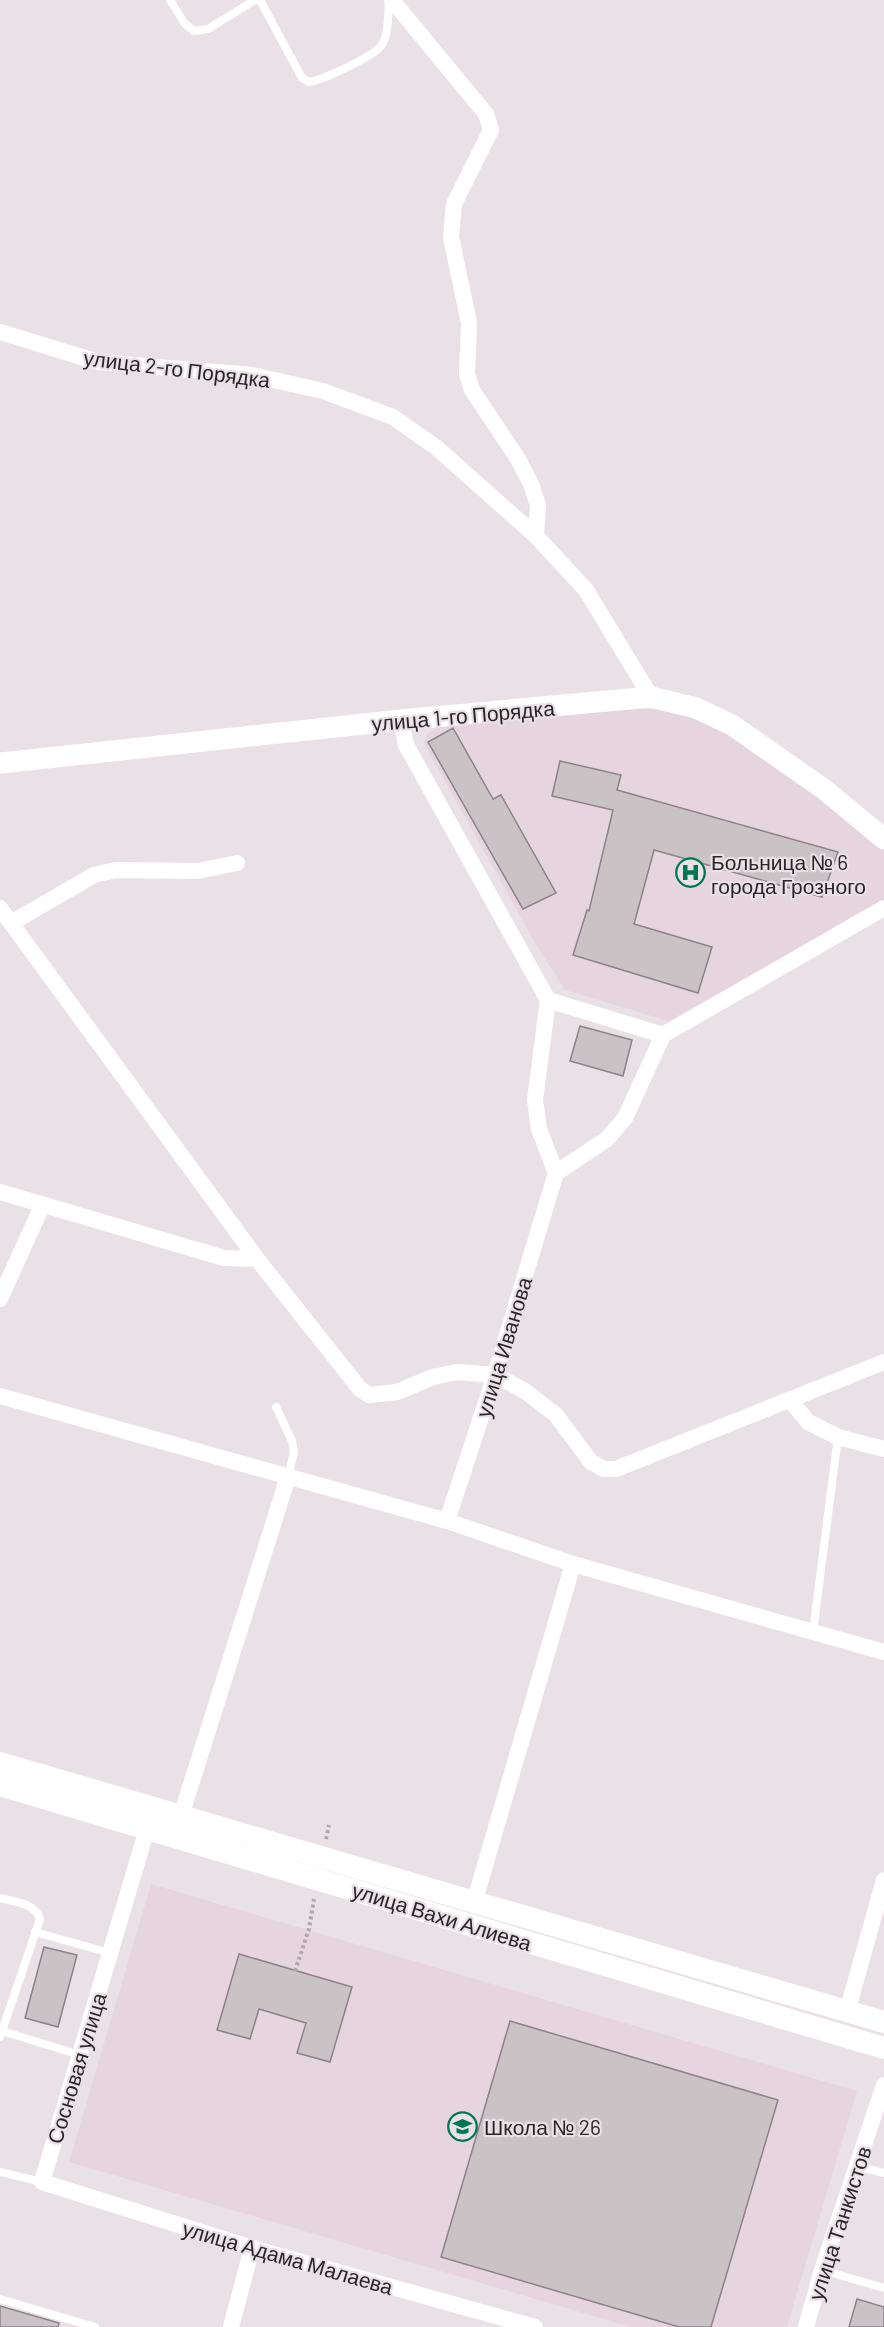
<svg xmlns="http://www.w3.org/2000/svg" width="884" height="2327" font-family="Barlow,sans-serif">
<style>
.built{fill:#e6d5de}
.building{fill:#cbc2c6;stroke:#8b8388;stroke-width:1.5}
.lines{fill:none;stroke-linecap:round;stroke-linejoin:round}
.path{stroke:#b0a8ad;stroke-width:4;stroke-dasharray:3 3;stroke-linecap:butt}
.service{stroke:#fff;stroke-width:8}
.minor{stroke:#fff;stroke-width:16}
.tertiary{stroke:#fff;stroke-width:21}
.secondary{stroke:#fff;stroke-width:22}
.labels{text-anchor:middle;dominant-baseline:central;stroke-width:4.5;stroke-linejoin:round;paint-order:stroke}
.street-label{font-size:21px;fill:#2a2628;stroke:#eae1e6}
.poi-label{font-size:21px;fill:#2a2628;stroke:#eae1e6;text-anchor:start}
</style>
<rect width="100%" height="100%" fill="#eae1e6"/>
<path class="built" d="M597 709H679L723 728 884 845V901L668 1021 565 990 535 943 424 744 427 734 438 727Z
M151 1884 857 2091 787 2327H631L69 2162Z"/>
<path class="building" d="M453 728 493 799 501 795 556 893 523 909 428 742Z
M560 761 621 775 617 790 838 852 822 897 654 850 634 924 712 947 698 993 573 955 587 910 589 911 613 810 552 796Z
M580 1026 632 1040 623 1076 570 1061Z
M44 1947 77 1955 58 2027 25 2018Z
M239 1954 352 1987 330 2062 297 2053 306 2023 259 2009 250 2039 217 2030Z
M510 2021 778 2100 711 2327H679L441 2257Z
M857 2299 884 2307V2327H849Z
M0 2306 59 2323 58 2327H0Z"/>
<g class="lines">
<path class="path" d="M326 1839 329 1825
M295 1971 309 1929 314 1899"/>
<path class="service" d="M170 0 185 24 194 31 208 29 255 0
M260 0 302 78 309 82C323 80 372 57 381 46 389 36 388 13 389 0
M276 1407 292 1441 294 1452 288 1477
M813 1632 838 1437
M0 1898C15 1902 35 1903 40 1919L0 2037
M35 1932 110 1953
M2 2031 80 2055
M856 2166 884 2173
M0 2172 42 2182
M822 2270 884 2288
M0 2299 95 2327"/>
<path class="minor" d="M392 0 486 114 491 130 454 204 451 237 469 323 467 374 472 390 518 459 531 484 538 505 536 536
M0 332 98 362 252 375 323 391 393 417 437 448 536 536 586 590 651 697
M401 720 406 745 548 1000 663 1035 884 908
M0 908 257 1259 360 1389 369 1395 397 1392 433 1377 457 1372 495 1375 525 1391 556 1415 591 1462 604 1469H616L884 1362
M11 923 94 875 116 870 198 871 237 863
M548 1000 535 1100 539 1129 556 1173
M0 1192 224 1258 257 1259
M0 1299 42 1206
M0 1396 447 1521 573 1564 884 1652
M790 1400 808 1422 838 1437 884 1449
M447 1521 495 1375 556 1173 607 1139 625 1118 663 1035
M181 1816 288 1477
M147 1829 42 2182 252 2248 535 2327
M474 1903 573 1564
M847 2012 884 1880
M231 2327 252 2248
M806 2327 822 2270 884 2085"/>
<path class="tertiary" d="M0 763 401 720 651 697 696 708 732 725 825 790 884 839"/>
<path class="secondary" d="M0 1763 884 2022
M0 1785 884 2048"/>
</g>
<defs>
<symbol id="hospital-ring" viewBox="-11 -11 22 22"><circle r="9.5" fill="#eae1e6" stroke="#007753" stroke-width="1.5"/><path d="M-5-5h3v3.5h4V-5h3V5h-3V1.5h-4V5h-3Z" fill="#007753"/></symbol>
<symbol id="school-ring" viewBox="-11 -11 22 22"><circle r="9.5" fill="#eae1e6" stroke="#007753" stroke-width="1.5"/><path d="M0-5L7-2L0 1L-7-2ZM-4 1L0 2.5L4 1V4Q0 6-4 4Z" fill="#007753"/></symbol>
</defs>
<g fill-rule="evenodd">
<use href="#hospital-ring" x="674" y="856" width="33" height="33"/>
<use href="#school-ring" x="446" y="2110" width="33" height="33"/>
</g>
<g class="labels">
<g class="street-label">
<text transform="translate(177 368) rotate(7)">улица 2-го Порядка</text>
<text transform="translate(463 715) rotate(-5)">улица 1-го Порядка</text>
<text transform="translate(503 1347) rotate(-73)">улица Иванова</text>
<text transform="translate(442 1916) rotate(17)">улица Вахи Алиева</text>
<text transform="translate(76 2068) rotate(-73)">Сосновая улица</text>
<text transform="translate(839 2223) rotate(-72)">улица Танкистов</text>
<text transform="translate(288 2257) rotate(16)">улица Адама Малаева</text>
</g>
<g class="poi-label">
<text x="711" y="861">Больница № 6<tspan x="711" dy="24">города Грозного</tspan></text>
<text x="484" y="2126">Школа № 26</text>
</g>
</g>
</svg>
